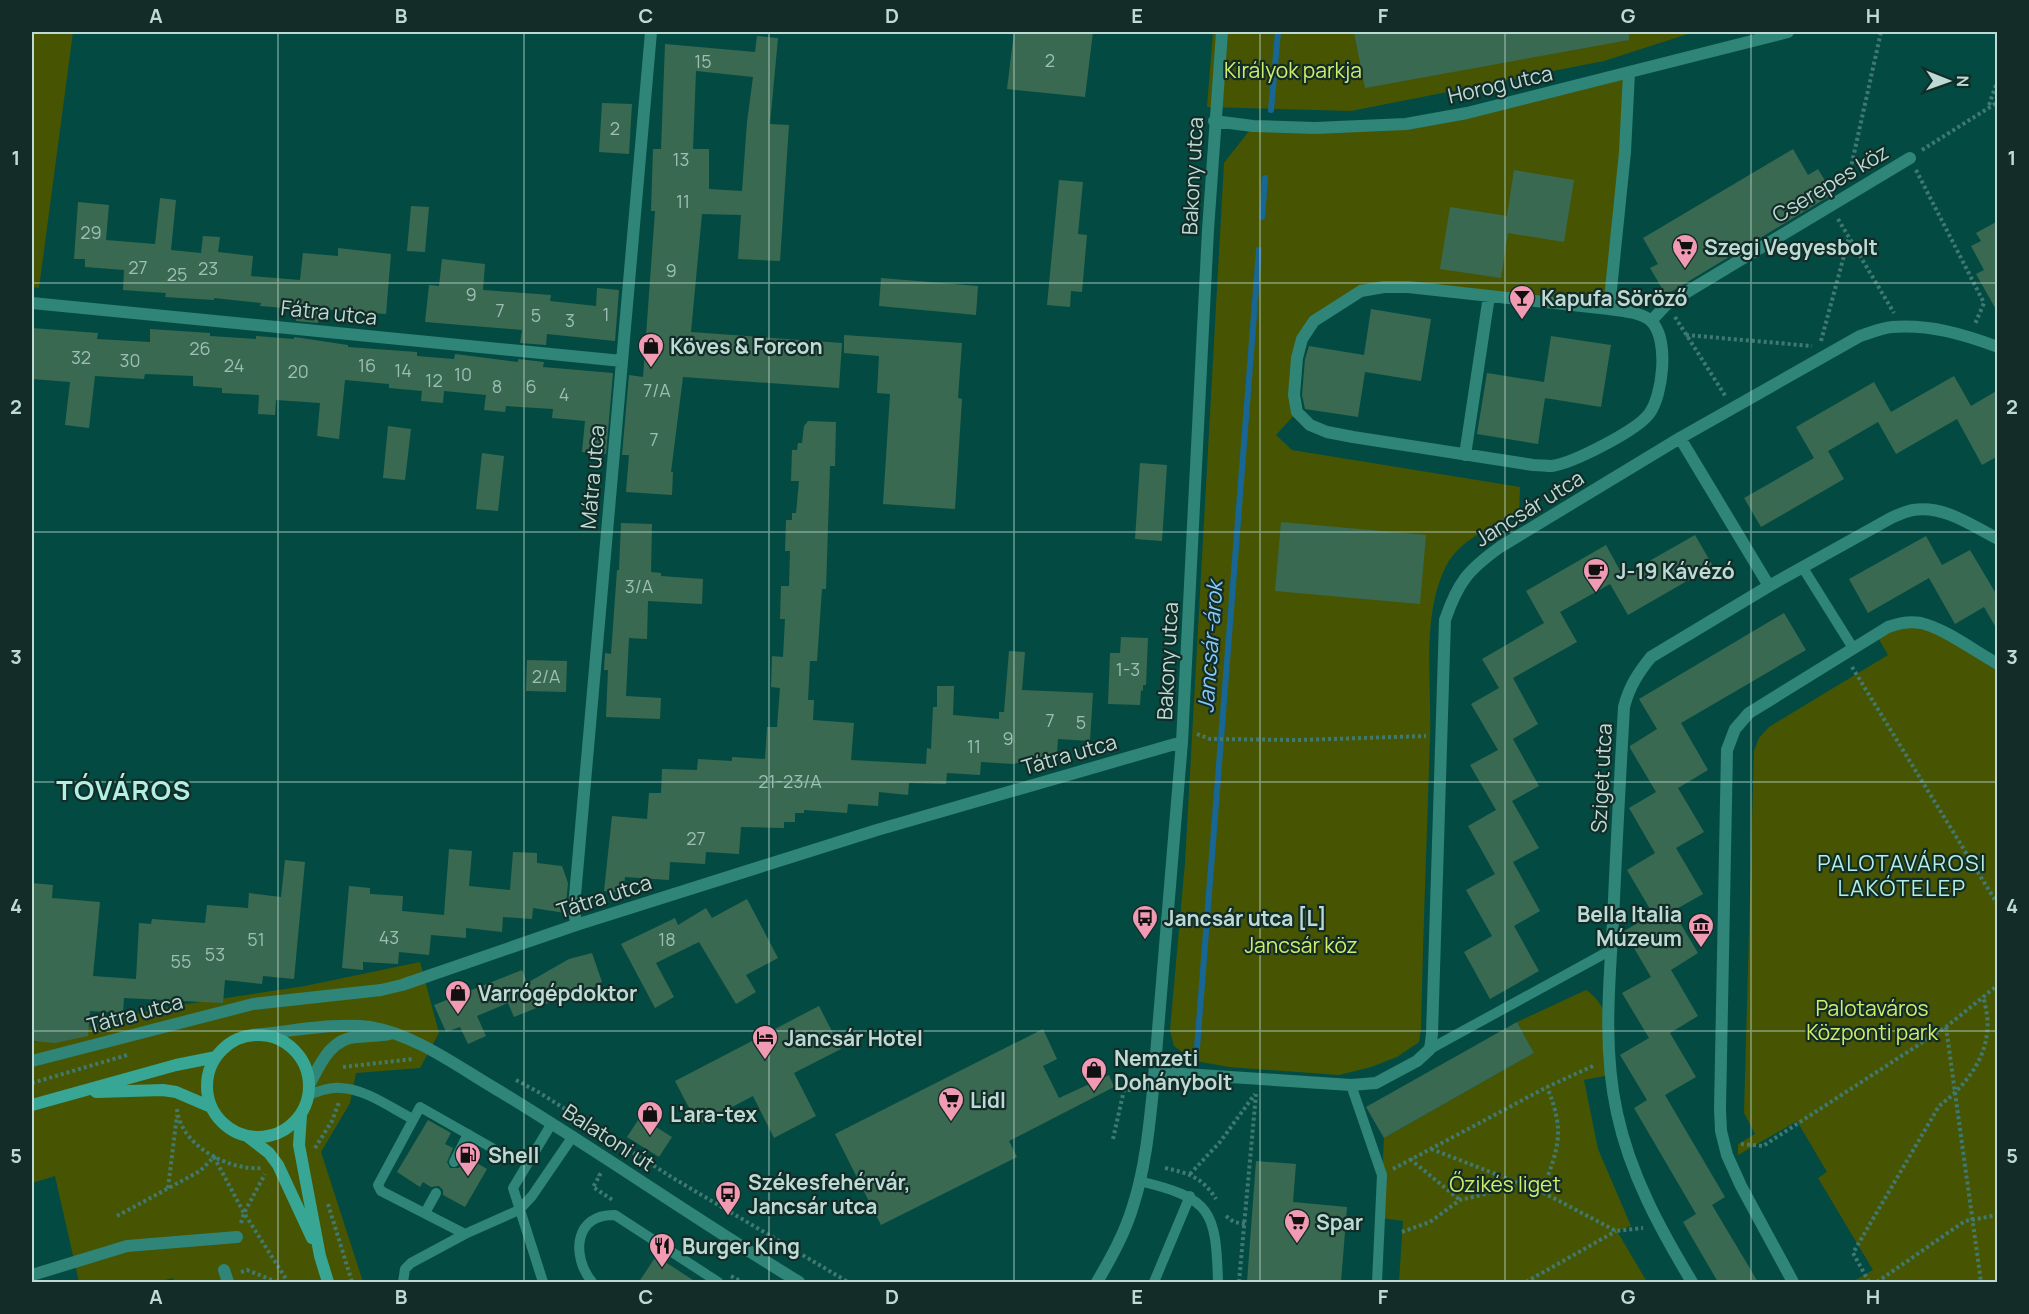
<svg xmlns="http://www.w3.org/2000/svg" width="2029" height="1314" font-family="Manrope,sans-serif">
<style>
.green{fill:#475503}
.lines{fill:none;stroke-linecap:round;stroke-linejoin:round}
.stream{stroke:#176694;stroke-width:6}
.building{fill:#3a6951;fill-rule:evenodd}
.path{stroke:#3f7971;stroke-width:4;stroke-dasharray:3 3;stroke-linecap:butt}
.service{stroke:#2f8577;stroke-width:10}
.minor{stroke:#2f8577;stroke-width:12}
.secondary{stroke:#37a694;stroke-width:12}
.grid{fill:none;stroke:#bddbd4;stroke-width:1.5;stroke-opacity:0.55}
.labels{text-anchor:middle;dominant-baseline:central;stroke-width:4.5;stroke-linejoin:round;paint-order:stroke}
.number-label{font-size:18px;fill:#9cbeb3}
.park-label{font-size:21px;fill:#d0ed6b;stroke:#132c28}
.street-label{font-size:21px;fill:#bddbd4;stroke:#132c28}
.poi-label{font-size:21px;font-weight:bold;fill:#bddbd4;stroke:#132c28;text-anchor:start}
.water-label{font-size:22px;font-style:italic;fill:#87c9f9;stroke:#132c28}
.neighbourhood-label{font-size:22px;letter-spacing:1.5px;fill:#b1f0e2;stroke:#132c28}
.district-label{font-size:27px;font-weight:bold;letter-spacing:1.5px;fill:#b1f0e2;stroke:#132c28}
.neatline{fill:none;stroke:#bddbd4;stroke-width:2}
.grid-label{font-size:20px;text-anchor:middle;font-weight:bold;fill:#bddbd4}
</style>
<rect width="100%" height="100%" fill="#034b42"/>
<path class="green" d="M32 32H73L39 288 32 287Z
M1213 32H1694L1604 61 1351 111 1207 107Z
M1629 73 1609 309 1384 287 1337 306 1302 339 1297 412 1276 435 1292 450 1520 487 1519 513C1494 525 1459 540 1446 566 1421 617 1432 682 1430 737 1427 834 1423 932 1421 1029L1419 1042 1397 1057 1371 1067 1339 1075 1229 1067 1195 1061 1174 1046 1170 1030 1185 863 1224 163 1253 126 1406 124Z
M1920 623 1997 664V1282H1852L1873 1270 1818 1178 1827 1172 1797 1121 1738 1155V1144L1755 1134 1744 1113 1754 751 1759 738 1769 727 1888 655 1876 634Z
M420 962 439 1033 420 1068 356 1073 350 1103 321 1152 363 1282H175L173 1278 157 1282H79L55 1176 32 1183V1043L154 1009 305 986Z
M1586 990C1614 1008 1611 1046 1605 1076L1584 1080 1598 1149 1631 1226 1617 1231 1647 1282H1399L1403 1221 1380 1218 1384 1138 1534 1053 1517 1022Z"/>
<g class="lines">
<path class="stream" d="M1271 110 1278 32
M1262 217 1265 178
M1197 1048 1259 250"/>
</g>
<path class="building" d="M1014 32H1093L1085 97 1007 89Z
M1354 32H1629V40L1365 88Z
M757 36 778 38 770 124 789 125 780 261 738 259 741 215 702 214 691 332 842 343 839 388 683 377 671 472H673L672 495 626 492 629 455H622L629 375 643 377 655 211H651L653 149H661L665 44 755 52ZM696 71 753 77 747 122 742 191 709 189V149H693Z
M602 103 632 104 629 154 599 152Z
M1793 149 1808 175 1818 169 1833 194 1666 295 1650 268 1658 264 1643 238Z
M1514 170 1574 180 1564 242 1508 233 1501 278 1440 269 1450 207 1507 216Z
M1059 180 1083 182 1078 234 1087 235 1082 292 1071 291 1070 307 1047 305Z
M160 198 176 200 171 250 201 253 203 236 220 237 218 252 253 256 251 276 300 280 303 253 338 256V248L391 254 386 314 319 309 318 323 296 321 297 309 260 306 261 303 214 298V300L165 297 166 293 123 290 124 270 85 267V259H74L78 202 109 205 106 240 155 244Z
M411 206 429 207 425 252 407 251Z
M1998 221V313L1976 274 1984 270 1971 246 1981 241 1976 233Z
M442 259 485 264 483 290 551 295 550 301 596 306 597 288 619 290 615 341 547 334 546 345 520 343 522 330 425 322 429 285 439 286Z
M881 278 978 286 976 315 879 306Z
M1371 309 1431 319 1421 381 1365 372 1358 417 1305 409 1302 395 1305 359 1309 346 1364 355Z
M32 328 98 333 97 339 150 342V329L210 333V336L256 339V336L294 339V337L348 345V347L417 352V356L454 359 455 354 518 362V359L544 362 543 367 613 373 606 454 582 452 585 421 552 418 553 409 506 406 505 412 484 410 486 395 444 391 443 403 421 401 422 391 389 388V384L345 380 339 439 317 436 320 403 276 400 275 415 258 414 259 395 222 393V388L193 386V376L145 374 144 379 95 376 89 428 65 425 70 382 32 379Z
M844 335 962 343 958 398 962 399 955 509 883 504 890 394 877 393 879 356 844 353Z
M1551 336 1611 345 1601 407 1545 398 1538 444 1477 434 1487 373 1544 382Z
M1954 376 1971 406 1998 390V456L1982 465 1957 419 1896 454 1878 422 1828 451 1844 479 1761 527 1744 498 1814 458 1796 427 1874 382 1891 412Z
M808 421 836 422 835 466H830L826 589H822L817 661H810L808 700H814L813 720 854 723 851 760 926 764 927 748 931 749 933 707H937V686H954L953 715 999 719V712H1004L1009 651 1025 652 1022 690 1093 693 1090 741 1058 739 1057 754 1013 764 981 762 980 775 947 773 946 784 909 783 908 795 879 792 878 806 848 804 847 813 804 810V813H795V822H784V828L741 827 739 854 706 852 705 864 670 862 669 880 625 877 623 893 604 891 612 816 647 819 649 793H661L662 769 697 770 698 759 732 761V757L765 759 767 727H777L780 688 771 687 772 656 783 657 785 619H780L781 586H789L790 551H785L786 520H792V513H796L799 481H791L792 450H797L798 443H802L804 426Z
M388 426 411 429 405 480 383 478Z
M482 453 504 456 498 511 476 509Z
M1140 463 1167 465 1162 541 1135 539Z
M1281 522 1426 535 1420 604 1275 591Z
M621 523 652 524 651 572 661 573V576L703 579 702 604 648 601 647 639 629 638 626 696 661 698 660 719 606 717 608 670H604L605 653 611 654 617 570H619Z
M1695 535 1713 566 1628 615 1610 584 1560 612 1577 642 1513 678 1538 724 1513 739 1539 786 1512 801 1539 848 1513 862 1540 911 1514 926 1539 971 1490 999 1464 952 1492 936 1466 890 1495 874 1468 826 1496 810 1470 765 1498 750 1471 704 1499 688 1482 659 1544 623 1526 591 1606 545 1623 576Z
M1926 536 1942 565 1970 550 1998 597V631L1984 607 1955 624 1929 578 1868 613 1849 579Z
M1784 613 1806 650 1681 723 1708 770 1678 788 1704 832 1676 848 1703 894 1673 911 1698 953 1671 970 1698 1016 1670 1033 1696 1077 1665 1095 1725 1197 1712 1205 1758 1282H1718L1683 1222 1696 1214 1634 1108 1647 1100 1620 1055 1649 1038 1622 993 1651 977 1624 931 1653 914 1627 870 1655 853 1629 808 1656 792 1630 748V746L1657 729 1639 699Z
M1121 637 1148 638 1146 685H1143V691L1141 690 1140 705 1108 704 1110 653H1120Z
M527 660 567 661 566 692 526 691Z
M449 849 472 851 469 886 510 890 513 852 537 853V863L562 866 568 883 565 913 533 908 532 919 503 917 502 932 466 928V938L431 935 429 955 399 952 398 964 363 962V970L342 968 349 886 370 888V894L403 896 402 911 444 915Z
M285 860 305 862 294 979 263 976 262 984 225 980 223 1003 124 998 123 1013 90 1011 88 1036 55 1043 32 1041V883L53 885 52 898 100 902 93 976 136 979 139 923 151 924 152 919 205 923 207 905 248 908 249 893 281 897Z
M747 899 778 958 746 975 756 992 736 1004 699 942 656 963 674 997 655 1008 621 944 675 918 678 925 706 908 712 918Z
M592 953 602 982 580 997 576 990 561 998 514 1017 508 1003 477 1016 486 1036 468 1044 460 1027 446 1032 434 1005 522 970 527 983 569 959Z
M819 1006 841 1049 794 1073 816 1116 774 1138 753 1096 698 1125 675 1081Z
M1517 1022 1534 1053 1384 1138 1366 1107Z
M1043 1029 1057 1059 1043 1066 1059 1098 1109 1075 1114 1087 1009 1141 1017 1157 881 1225 835 1134Z
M640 1117 672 1137 659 1157 627 1137Z
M428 1120 451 1133 445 1144 453 1148 447 1162 450 1168H459L465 1156 487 1169 465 1207 443 1195V1190L439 1186 431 1187 423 1182 420 1187 397 1172Z
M1256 1161 1296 1164 1293 1202 1347 1207 1341 1282H1247Z
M656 1256 696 1282H639Z"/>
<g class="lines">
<path class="path" d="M1989 105 1998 79
M1922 150 1998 102
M1916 170 1984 303 1975 324
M1849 176 1881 32
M1838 219 1894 313
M1675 317 1726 397
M1686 335 1812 346
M1821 341 1849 237
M1852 667 1998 905
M1197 734 1210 739 1300 740 1426 736
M1946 1027 1981 1282
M343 1067 413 1059
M516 1080 540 1093 673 1178 848 1282
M32 1083 127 1055
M177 1109C180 1145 229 1171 261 1168
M1113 1139 1124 1090H1139
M1741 1144 1763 1146 1946 1027 1998 985
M315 1148 332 1121 339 1102
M1431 1149 1542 1192 1616 1231 1643 1228
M1410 1159 1460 1200
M1165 1168C1189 1173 1203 1178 1216 1199
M1393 1169 1547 1087 1595 1065
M598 1174 600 1175 593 1187 614 1201
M1190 1174 1220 1142 1255 1094
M168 1188 177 1115
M1542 1192C1558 1148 1566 1133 1547 1087
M328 1204 352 1282
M117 1216 200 1171 214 1157 244 1213 288 1282
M1226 1216 1234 1222 1245 1224
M241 1223 244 1213 265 1174
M1402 1232 1430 1222 1460 1200 1523 1185
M241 1272 247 1270 277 1282
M731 1276 742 1282
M1239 1282 1256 1094
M1526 1282 1616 1231
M1869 1282 1853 1253 1939 1106C1962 1089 1984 1063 1987 1033 1989 1021 1986 1008 1983 996
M1877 1282 1965 1221 1998 1215"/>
<path class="service" d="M1803 568 1853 648
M1430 1049 1611 950
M1351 1085 1382 1175 1377 1282
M308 1095C319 1091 330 1087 341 1088 366 1089 391 1108 413 1119
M454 1162 468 1134
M1139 1181C1211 1198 1216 1210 1218 1282
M425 1213 436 1193
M465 1234 381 1191 378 1185 420 1107 501 1153
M403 1282 405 1269 411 1263 465 1234 519 1210 532 1196 573 1136
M543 1282 513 1188 552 1123
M592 1282C571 1256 574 1214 615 1215L718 1282
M1154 1282 1190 1196"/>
<path class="minor" d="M1214 121 1253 126 1315 128 1406 124 1467 113 1788 32
M1384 287H1408L1609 309C1622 311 1643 312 1652 322 1669 341 1663 395 1649 414 1636 431 1573 463 1552 466 1546 466 1539 465 1533 465L1353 437 1327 432 1310 425 1297 412 1294 395 1297 358 1302 339 1314 321 1361 291Z
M32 303 622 361
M1609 309 1625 152 1629 73
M1651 321 1667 304 1910 158
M1680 438 1769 586
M1465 455 1489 296
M576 925 574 907 651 32
M252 1035C288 1032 336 1022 370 1027 416 1035 457 1066 496 1089 599 1151 696 1220 799 1282
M32 1061 253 1004 381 990 402 985 576 925 877 830 1182 742
M1155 1072 1351 1085 1376 1083 1417 1061 1430 1049 1432 1034 1445 620C1458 582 1468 570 1500 547L1680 438 1860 336C1870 333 1881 328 1892 327 1929 324 1963 334 1998 347
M309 1085C320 1065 330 1039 356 1037 367 1036 378 1036 389 1034
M224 1270 228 1282
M32 1275 127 1246 237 1237
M1097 1282C1111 1258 1125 1233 1133 1206 1145 1169 1149 1129 1153 1090L1182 742 1208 230 1222 32
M1692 1282C1660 1229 1630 1174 1617 1113 1603 1050 1609 985 1613 922 1616 850 1620 779 1624 707 1629 687 1638 673 1651 657L1769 586 1891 518C1898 515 1906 511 1913 510 1944 505 1971 525 1998 539
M1793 1282 1741 1186 1727 1155 1721 1131 1720 1109 1727 750 1735 729 1749 713 1888 627C1899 623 1910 621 1921 623 1944 628 1976 652 1998 664"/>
<path class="secondary" d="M207 1086a51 51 0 1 1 102 0a51 51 0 1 1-102 0Z
M96 1092 163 1090 176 1092 211 1107
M32 1105 176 1065 216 1057
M301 1115 299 1145 320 1256 328 1282
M247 1136 269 1153 278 1165 312 1238"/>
</g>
<path class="grid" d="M278 32V1282M524 32V1282M769 32V1282M1014 32V1282M1260 32V1282M1505 32V1282M1751 32V1282M32 283H1998M32 532H1998M32 782H1998M32 1031H1998"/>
<defs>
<symbol id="supermarket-pin" viewBox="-11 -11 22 30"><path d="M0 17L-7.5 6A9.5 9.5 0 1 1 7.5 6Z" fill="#f09ab4" stroke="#132c28"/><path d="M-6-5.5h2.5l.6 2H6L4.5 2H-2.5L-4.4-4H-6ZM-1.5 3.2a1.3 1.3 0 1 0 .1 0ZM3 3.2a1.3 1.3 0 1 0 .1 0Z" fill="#111"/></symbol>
<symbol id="bar-pin" viewBox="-11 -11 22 30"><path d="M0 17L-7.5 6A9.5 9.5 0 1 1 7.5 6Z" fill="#f09ab4" stroke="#132c28"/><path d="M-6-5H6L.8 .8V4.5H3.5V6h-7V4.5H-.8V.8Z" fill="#111"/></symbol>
<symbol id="shop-pin" viewBox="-11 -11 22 30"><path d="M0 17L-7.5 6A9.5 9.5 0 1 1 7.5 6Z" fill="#f09ab4" stroke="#132c28"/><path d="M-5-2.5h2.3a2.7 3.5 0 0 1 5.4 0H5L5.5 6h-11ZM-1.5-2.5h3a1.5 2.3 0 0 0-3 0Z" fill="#111"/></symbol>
<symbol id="cafe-pin" viewBox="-11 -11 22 30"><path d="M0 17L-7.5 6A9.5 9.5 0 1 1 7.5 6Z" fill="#f09ab4" stroke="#132c28"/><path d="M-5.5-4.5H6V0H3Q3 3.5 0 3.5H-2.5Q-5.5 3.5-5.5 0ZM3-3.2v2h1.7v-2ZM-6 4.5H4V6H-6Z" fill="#111"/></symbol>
<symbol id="bus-pin" viewBox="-11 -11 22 30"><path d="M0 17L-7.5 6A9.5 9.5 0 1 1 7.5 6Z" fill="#f09ab4" stroke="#132c28"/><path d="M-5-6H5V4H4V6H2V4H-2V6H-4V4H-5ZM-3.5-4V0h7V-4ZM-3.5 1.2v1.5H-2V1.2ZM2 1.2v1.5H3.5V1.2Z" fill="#111"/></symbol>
<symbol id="museum-pin" viewBox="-11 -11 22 30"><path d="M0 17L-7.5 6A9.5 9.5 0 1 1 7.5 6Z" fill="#f09ab4" stroke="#132c28"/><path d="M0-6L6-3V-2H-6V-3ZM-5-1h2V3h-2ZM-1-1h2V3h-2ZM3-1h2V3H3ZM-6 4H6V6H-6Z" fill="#111"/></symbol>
<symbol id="hotel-pin" viewBox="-11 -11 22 30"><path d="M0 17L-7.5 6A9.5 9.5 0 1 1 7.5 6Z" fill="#f09ab4" stroke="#132c28"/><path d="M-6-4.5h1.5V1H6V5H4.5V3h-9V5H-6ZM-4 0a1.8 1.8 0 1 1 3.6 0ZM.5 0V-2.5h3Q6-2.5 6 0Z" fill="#111"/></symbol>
<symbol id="fuel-pin" viewBox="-11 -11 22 30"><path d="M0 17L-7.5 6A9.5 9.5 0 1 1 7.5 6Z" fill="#f09ab4" stroke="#132c28"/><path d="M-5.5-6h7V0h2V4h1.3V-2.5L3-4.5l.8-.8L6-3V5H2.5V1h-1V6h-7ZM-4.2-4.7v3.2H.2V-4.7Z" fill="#111"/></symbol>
<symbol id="restaurant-pin" viewBox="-11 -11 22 30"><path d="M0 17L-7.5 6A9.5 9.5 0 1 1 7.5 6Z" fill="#f09ab4" stroke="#132c28"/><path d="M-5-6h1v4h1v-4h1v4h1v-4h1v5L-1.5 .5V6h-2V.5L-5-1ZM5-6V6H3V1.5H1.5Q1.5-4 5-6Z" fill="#111"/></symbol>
</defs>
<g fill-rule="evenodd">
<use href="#supermarket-pin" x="1670" y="232" width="30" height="40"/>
<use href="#bar-pin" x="1507" y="283" width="30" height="40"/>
<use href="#shop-pin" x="636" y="331" width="30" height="40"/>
<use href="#cafe-pin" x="1581" y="556" width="30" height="40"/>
<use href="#bus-pin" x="1130" y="903" width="30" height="40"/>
<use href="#museum-pin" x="1686" y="911" width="30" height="40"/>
<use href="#shop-pin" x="443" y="978" width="30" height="40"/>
<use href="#hotel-pin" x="750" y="1023" width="30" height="40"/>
<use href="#shop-pin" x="1079" y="1055" width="30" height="40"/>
<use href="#supermarket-pin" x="936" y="1085" width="30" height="40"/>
<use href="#shop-pin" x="635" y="1099" width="30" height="40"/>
<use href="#fuel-pin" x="453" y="1140" width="30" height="40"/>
<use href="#bus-pin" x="713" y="1179" width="30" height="40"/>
<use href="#supermarket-pin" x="1282" y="1207" width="30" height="40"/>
<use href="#restaurant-pin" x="647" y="1231" width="30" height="40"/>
</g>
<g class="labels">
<g class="number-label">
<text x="1050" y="60">2</text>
<text x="703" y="61">15</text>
<text x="615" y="128">2</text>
<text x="681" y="159">13</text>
<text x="683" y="201">11</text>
<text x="91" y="232">29</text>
<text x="138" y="267">27</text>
<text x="208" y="268">23</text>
<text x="671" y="270">9</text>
<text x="177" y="274">25</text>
<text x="471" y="294">9</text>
<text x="500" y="310">7</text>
<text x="606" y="314">1</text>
<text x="536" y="315">5</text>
<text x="570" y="320">3</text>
<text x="200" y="348">26</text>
<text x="81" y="357">32</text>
<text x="130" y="360">30</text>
<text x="234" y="365">24</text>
<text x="367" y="365">16</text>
<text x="403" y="370">14</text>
<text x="298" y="371">20</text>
<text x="463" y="374">10</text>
<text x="434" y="380">12</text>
<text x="497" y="386">8</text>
<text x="531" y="386">6</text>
<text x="657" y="390">7/A</text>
<text x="564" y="394">4</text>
<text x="654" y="439">7</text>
<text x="639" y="586">3/A</text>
<text x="1128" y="669">1-3</text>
<text x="546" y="676">2/A</text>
<text x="1050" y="720">7</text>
<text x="1081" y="722">5</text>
<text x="1008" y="738">9</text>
<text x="974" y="746">11</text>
<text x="790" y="781">21-23/A</text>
<text x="696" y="838">27</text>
<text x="389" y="937">43</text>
<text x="256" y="939">51</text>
<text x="667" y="939">18</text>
<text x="215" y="954">53</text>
<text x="181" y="961">55</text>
</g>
<g class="park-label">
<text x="1293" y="70">Királyok parkja</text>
<text x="1301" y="945">Jancsár köz</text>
<text x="1872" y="1008">Palotaváros<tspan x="1872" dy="24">Központi park</tspan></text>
<text x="1505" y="1184">Őzikés liget</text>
</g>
<g class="street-label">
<text transform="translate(1500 84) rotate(-13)">Horog utca</text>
<text transform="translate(1192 176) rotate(-87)">Bakony utca</text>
<text transform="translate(1830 183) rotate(-31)">Cserepes köz</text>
<text transform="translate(329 312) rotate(6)">Fátra utca</text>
<text transform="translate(592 477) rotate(-85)">Mátra utca</text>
<text transform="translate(1529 508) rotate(-32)">Jancsár utca</text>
<text transform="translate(1167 661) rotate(-87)">Bakony utca</text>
<text transform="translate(1069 754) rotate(-16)">Tátra utca</text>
<text transform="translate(1601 778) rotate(-87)">Sziget utca</text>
<text transform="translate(604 896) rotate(-18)">Tátra utca</text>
<text transform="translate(135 1013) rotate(-15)">Tátra utca</text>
<text transform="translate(609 1137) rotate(33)">Balatoni út</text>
</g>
<g class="poi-label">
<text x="1704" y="247">Szegi Vegyesbolt</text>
<text x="1541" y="298">Kapufa Söröző</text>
<text x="670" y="346">Köves &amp; Forcon</text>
<text x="1616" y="571">J-19 Kávézó</text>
<text x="1682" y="914" text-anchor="end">Bella Italia<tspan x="1682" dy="24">Múzeum</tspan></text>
<text x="1164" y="918">Jancsár utca [L]</text>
<text x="478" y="993">Varrógépdoktor</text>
<text x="784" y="1038">Jancsár Hotel</text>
<text x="1114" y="1058">Nemzeti<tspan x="1114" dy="24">Dohánybolt</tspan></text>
<text x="970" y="1100">Lidl</text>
<text x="670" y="1114">L'ara-tex</text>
<text x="488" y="1155">Shell</text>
<text x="748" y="1182">Székesfehérvár,<tspan x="748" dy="24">Jancsár utca</tspan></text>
<text x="1316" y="1222">Spar</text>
<text x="682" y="1246">Burger King</text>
</g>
<g class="water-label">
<text transform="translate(1210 647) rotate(-86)">Jancsár-árok</text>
</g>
<g class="neighbourhood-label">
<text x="1902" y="863">PALOTAVÁROSI<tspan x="1902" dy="25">LAKÓTELEP</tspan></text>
</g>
<g class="district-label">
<text x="124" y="789">TÓVÁROS</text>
</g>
</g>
<rect width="2029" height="1314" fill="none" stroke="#132c28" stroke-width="66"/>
<g transform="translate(1948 81) rotate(91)" stroke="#132c28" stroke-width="4.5" paint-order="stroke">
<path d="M0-4.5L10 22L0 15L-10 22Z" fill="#bddbd4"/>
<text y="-9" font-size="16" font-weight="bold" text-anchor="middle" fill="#bddbd4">N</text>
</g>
<rect x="33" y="33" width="1963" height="1248" class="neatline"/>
<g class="grid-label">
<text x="156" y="23">A</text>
<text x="401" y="23">B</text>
<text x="646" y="23">C</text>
<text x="892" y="23">D</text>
<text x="1137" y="23">E</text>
<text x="1383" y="23">F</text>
<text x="1628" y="23">G</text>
<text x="1873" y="23">H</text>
<text x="16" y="165">1</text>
<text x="2012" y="165">1</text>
<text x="16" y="414">2</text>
<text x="2012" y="414">2</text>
<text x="16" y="664">3</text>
<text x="2012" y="664">3</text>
<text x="16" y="913">4</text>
<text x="2012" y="913">4</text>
<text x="16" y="1163">5</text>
<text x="2012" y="1163">5</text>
<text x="156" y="1304">A</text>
<text x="401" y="1304">B</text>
<text x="646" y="1304">C</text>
<text x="892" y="1304">D</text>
<text x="1137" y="1304">E</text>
<text x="1383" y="1304">F</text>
<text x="1628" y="1304">G</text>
<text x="1873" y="1304">H</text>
</g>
</svg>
